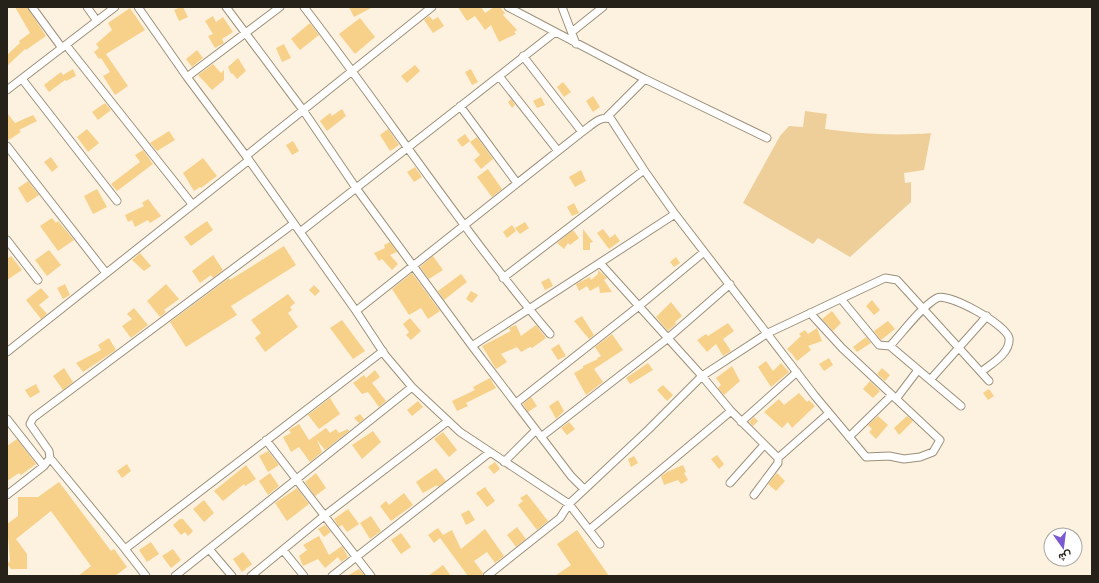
<svg xmlns="http://www.w3.org/2000/svg" width="1099" height="583" font-family="Cabin,Vazirmatn,sans-serif">
<style>
.green{fill:#eecf99}
.building{fill:#f7d189}
.lines{fill:none;stroke-linecap:round;stroke-linejoin:round}
.minor-casing{stroke:#9c907a;stroke-width:9}
.minor{stroke:#fff;stroke-width:7}
</style>
<rect width="100%" height="100%" fill="#fdf2df"/>
<path class="green" d="M805 111 827 114 825 129C861 134 895 136 931 133L924 170 904 173 905 183 911 182V202L850 257 818 238 813 244 743 203 780 136 789 126 803 127Z"/>
<path class="building" d="M15 7H27L46 36 26 50 25 49 7 66V55L20 43 19 41 30 33Z
M181 7H183L188 17 179 21 174 10Z
M349 7H373L354 17Z
M458 7H481L485 13 494 7H500L505 13 503 15 517 30 514 32 516 34 499 42 491 25 485 30 475 16 467 21Z
M130 8 145 30 106 54 128 86 115 95 103 76 110 72 101 58 99 59 94 52 99 48 96 44 112 30 108 23Z
M213 16 216 22 223 17 233 32 222 39 224 43 215 48 208 36 213 34 205 21Z
M429 16 433 20 438 17 444 26 433 33 424 20Z
M360 18 375 37 355 54 339 34Z
M310 23 319 35 300 50 291 39Z
M284 44 291 58 282 62 276 48Z
M197 50 203 58 192 67 186 59Z
M238 58 246 71 237 79 232 73 231 74 228 67Z
M213 64 221 73 224 70V80L212 90 198 75Z
M415 65 420 71 407 83 401 76Z
M73 69 76 76 66 81 65 80 49 92 44 85 61 72 63 75Z
M471 69 478 82 472 85 465 72Z
M563 82 571 92 564 97 557 87Z
M593 96 600 107 593 112 586 101Z
M541 97 545 105 537 108 533 101Z
M511 99 515 105 512 108 508 102Z
M105 103 111 110 98 120 92 112Z
M342 109 346 116 327 131 320 121 330 113 332 116Z
M7 113 15 123 33 115 37 121 19 130 21 132 7 141Z
M87 129 99 143 88 152 77 137Z
M388 129 399 145 390 151 380 135Z
M169 131 175 140 157 151 150 143Z
M465 134 470 141 462 147 457 140Z
M477 137 493 159 481 169 474 160 480 155 470 142Z
M293 141 299 151 292 155 286 145Z
M143 150 153 164 117 191 111 184 140 162 135 155Z
M51 157 58 167 52 172 44 162Z
M203 158 217 176 201 188 200 187 194 191 183 173Z
M415 167 422 177 414 182 407 172Z
M488 169 502 189 492 197 477 177Z
M581 170 586 181 575 187 569 177Z
M28 181 39 195 27 203 18 188Z
M97 189 107 207 93 214 84 196Z
M148 199 161 216 150 223 148 220 135 227 132 220 128 222 125 215 144 206 142 203Z
M574 203 579 213 572 216 567 207Z
M52 218 56 223 58 221 74 240 58 251 40 226Z
M207 221 213 230 191 246 184 237Z
M525 222 529 228 520 234 515 228Z
M512 225 516 231 507 238 503 232Z
M583 229 593 242 590 243V250H583Z
M603 229 610 238 615 234 620 241 609 249 597 233Z
M573 230 579 238 570 245 568 243 564 249 557 243Z
M390 242 397 252 390 255 398 264 392 270 382 259 379 261 374 253 385 248 384 245Z
M284 246 296 265 231 306 237 315 186 347 170 322 229 278 230 280Z
M49 250 61 265 47 276 35 260Z
M140 253 151 266 144 271 132 260Z
M213 255 223 270 213 278 211 275 200 283 192 271Z
M11 256 22 270 7 280V259Z
M433 256 443 270 429 279 420 267Z
M676 257 680 263 674 267 670 262Z
M598 270 607 278 604 280 612 292 600 293 599 286 590 291 587 286 579 291 576 284 590 277 591 280 598 274Z
M412 273 440 311 428 319 421 308 409 315 392 289Z
M461 274 467 282 444 300 438 291Z
M549 278 553 286 545 290 541 282Z
M65 284 70 295 63 299 57 288Z
M166 284 179 299 164 310 166 312 160 317 147 301Z
M314 285 320 291 315 296 309 290Z
M41 288 49 297 39 305 47 314 41 319 26 300Z
M471 291 478 295 472 303 466 299Z
M288 294 295 303 290 307 292 310 288 313 298 327 265 352 255 338 261 333 251 320Z
M872 300 880 310 874 315 866 306Z
M671 302 682 316 675 322 676 324 668 331 656 317Z
M134 308 148 325 131 338 122 326 132 319 127 314Z
M832 311 841 323 833 331 822 319Z
M582 316 594 335 589 339 574 321Z
M410 318 421 331 411 340 406 335 409 332 403 324Z
M342 320 365 351 353 359 330 328Z
M888 321 895 329 881 340 874 331Z
M728 323 734 331 723 339 731 351 723 356 716 344 707 352 697 340 706 334 708 336Z
M516 325 521 336 536 325 546 338 532 348 530 347 521 352 517 347 501 354 507 362 496 369 482 346 511 331 509 328Z
M817 328 822 341 808 346 811 350 797 361 792 354 787 349 801 336 799 334 805 330 808 334Z
M612 334 623 350 594 369 603 382 586 395 574 373 583 368V366L598 359 597 358 601 356 595 347Z
M866 337 871 343 857 352 853 347Z
M109 338 116 350 83 372 76 363 101 350 98 345Z
M559 344 566 356 558 360 551 349Z
M829 358 833 365 824 371 819 364Z
M766 361 773 371 781 363 789 372 771 387 758 367Z
M648 363 653 370 630 384 626 378Z
M732 366 740 381 724 395 718 388 721 385 716 378Z
M64 368 73 382 63 390 53 376Z
M882 368 890 375 885 381 877 374Z
M375 370 380 377 372 383 386 401 379 407 368 392 362 394 353 383 364 375 366 378Z
M490 378 496 388 466 403 468 406 457 411 452 401 475 390 473 387Z
M870 381 880 391 873 398 863 389Z
M36 384 40 392 30 398 25 390Z
M663 385 673 395 667 401 657 390Z
M989 389 994 396 988 400 983 393Z
M799 393 807 402 809 400 815 406 792 428 788 422 782 428 764 412 779 399 784 405Z
M531 397 537 406 528 412 523 404Z
M330 398 340 414 319 429 308 415Z
M558 400 564 411 556 419 549 406Z
M418 401 423 407 412 416 407 410Z
M360 414 364 419 359 423 354 418Z
M878 416 888 425 876 439 869 432 872 429 868 425Z
M907 416 913 421 899 435 894 428Z
M754 417 758 421 753 426 749 422Z
M569 422 575 429 567 435 561 428Z
M299 424 309 440 326 428 330 433 336 429 339 433 348 429 349 431 325 450 317 440 322 452 310 462 299 447 291 452 283 437 291 433 289 430Z
M373 431 381 442 362 459 352 445Z
M443 432 457 450 449 457 434 439Z
M17 439 36 464 21 475 19 473 7 481V446Z
M268 451 279 465 268 472 259 456Z
M717 455 724 464 719 469 711 459Z
M634 456 638 463 631 467 628 459Z
M495 462 500 469 494 474 488 467Z
M127 464 131 471 122 478 117 471Z
M246 465 256 479 245 486 244 484 223 501 214 491Z
M683 465 686 472 684 473 688 480 681 484 678 480 664 485 661 476 667 472Z
M436 468 446 481 438 487 437 485 423 493 416 482Z
M270 473 279 486 268 495 259 481Z
M316 473 326 488 315 496 305 482Z
M777 473 785 481 776 491 768 484Z
M59 482 111 551 114 549 127 567 115 576H78L91 566 51 511 16 539 27 554V569H11L7 564 10 561 7 524 18 516V497H38Z
M485 487 495 501 487 507 476 493Z
M297 488 309 504 287 521 275 503Z
M404 493 413 505 391 521 380 506 386 501 389 505Z
M527 494 548 521 537 530 518 505 523 501 520 498Z
M204 500 214 513 204 522 193 509Z
M348 509 359 524 347 532 342 525 339 527 334 519Z
M469 510 475 520 466 525 461 514Z
M371 516 381 531 370 539 360 523Z
M180 519H183L193 531 188 536 185 532 181 535 173 525Z
M325 525 331 532 324 537 318 529Z
M517 527 526 539 516 547 507 535Z
M438 528 443 535 452 530 461 549 485 529 504 556 495 563 487 552 474 561 483 573 482 576H468L440 538 434 543 428 535Z
M577 530 609 576H555L571 565 557 544Z
M401 533 411 547 401 554 391 540Z
M319 536 329 555 342 546 348 557 341 562 338 557 325 568 318 559 303 566 299 556 307 550 303 545Z
M151 542 159 554 147 562 139 550Z
M173 549 181 560 171 568 162 556Z
M243 552 252 564 242 572 233 559Z
M443 565 451 576H428Z
M359 569 365 576H347Z"/>
<g class="lines">
<defs>
<path id="minor" d="M32 7 62 48
M87 7 97 21
M138 7 187 77 249 160 356 311 385 355 412 387 460 432 569 504 600 544
M226 7 303 110 356 188 472 346 571 476 584 489
M304 7C387 115 462 230 550 334
M508 7 645 79 767 138
M562 7 576 44
M573 31 603 7
M66 45 192 204
M523 56 582 132
M499 76 558 151
M187 77 280 7
M22 79 117 201
M7 90 115 7
M460 106 517 183
M607 117 645 79
M7 146 106 273
M246 156 432 7
M300 232 554 33
M7 240 38 280
M600 263 702 376 731 411 778 458V463L754 495
M503 278 644 170
M841 299 879 345 890 346 961 406
M356 311 582 132C591 126 600 115 611 119L644 170 675 214 815 396 866 457 889 456 904 459 920 457 933 452 940 440 842 348 810 313
M472 346 675 214
M890 346C903 332 921 307 937 298 948 292 1007 325 1009 338 1011 353 991 364 981 372
M7 352 249 160
M930 380 987 316
M896 399 918 370
M516 403 639 306 704 252
M7 419 44 466
M741 422 797 372
M541 437 667 339 730 284
M849 437 892 395
M266 440 371 576
M50 458 125 549
M778 458 829 413
M504 462 536 430
M730 483 764 445
M7 495 44 466 50 458 49 451 30 424 33 418 293 224
M589 530 731 411
M209 549 232 576
M283 550 304 576
M146 576 125 549 383 351
M175 576 412 387
M251 576 324 516 448 421
M332 576 489 453
M487 576 560 518 569 504 649 429 702 376 768 333 885 278 897 280 989 381"/>
</defs>
<use href="#minor" class="minor-casing"/>
<use href="#minor" class="minor"/>
</g>
<rect width="1099" height="583" fill="none" stroke="#272219" stroke-width="16"/>
<g transform="translate(1063 547) rotate(166)"><circle r="19" fill="#ffffff" stroke="#a9a7a3"/>
<path d="M0-3L7 15L0 10L-7 15Z" fill="#7a59d3"/>
<text y="-6" font-size="11" font-weight="bold" text-anchor="middle" fill="#272219">ش</text>
</g>
</svg>
